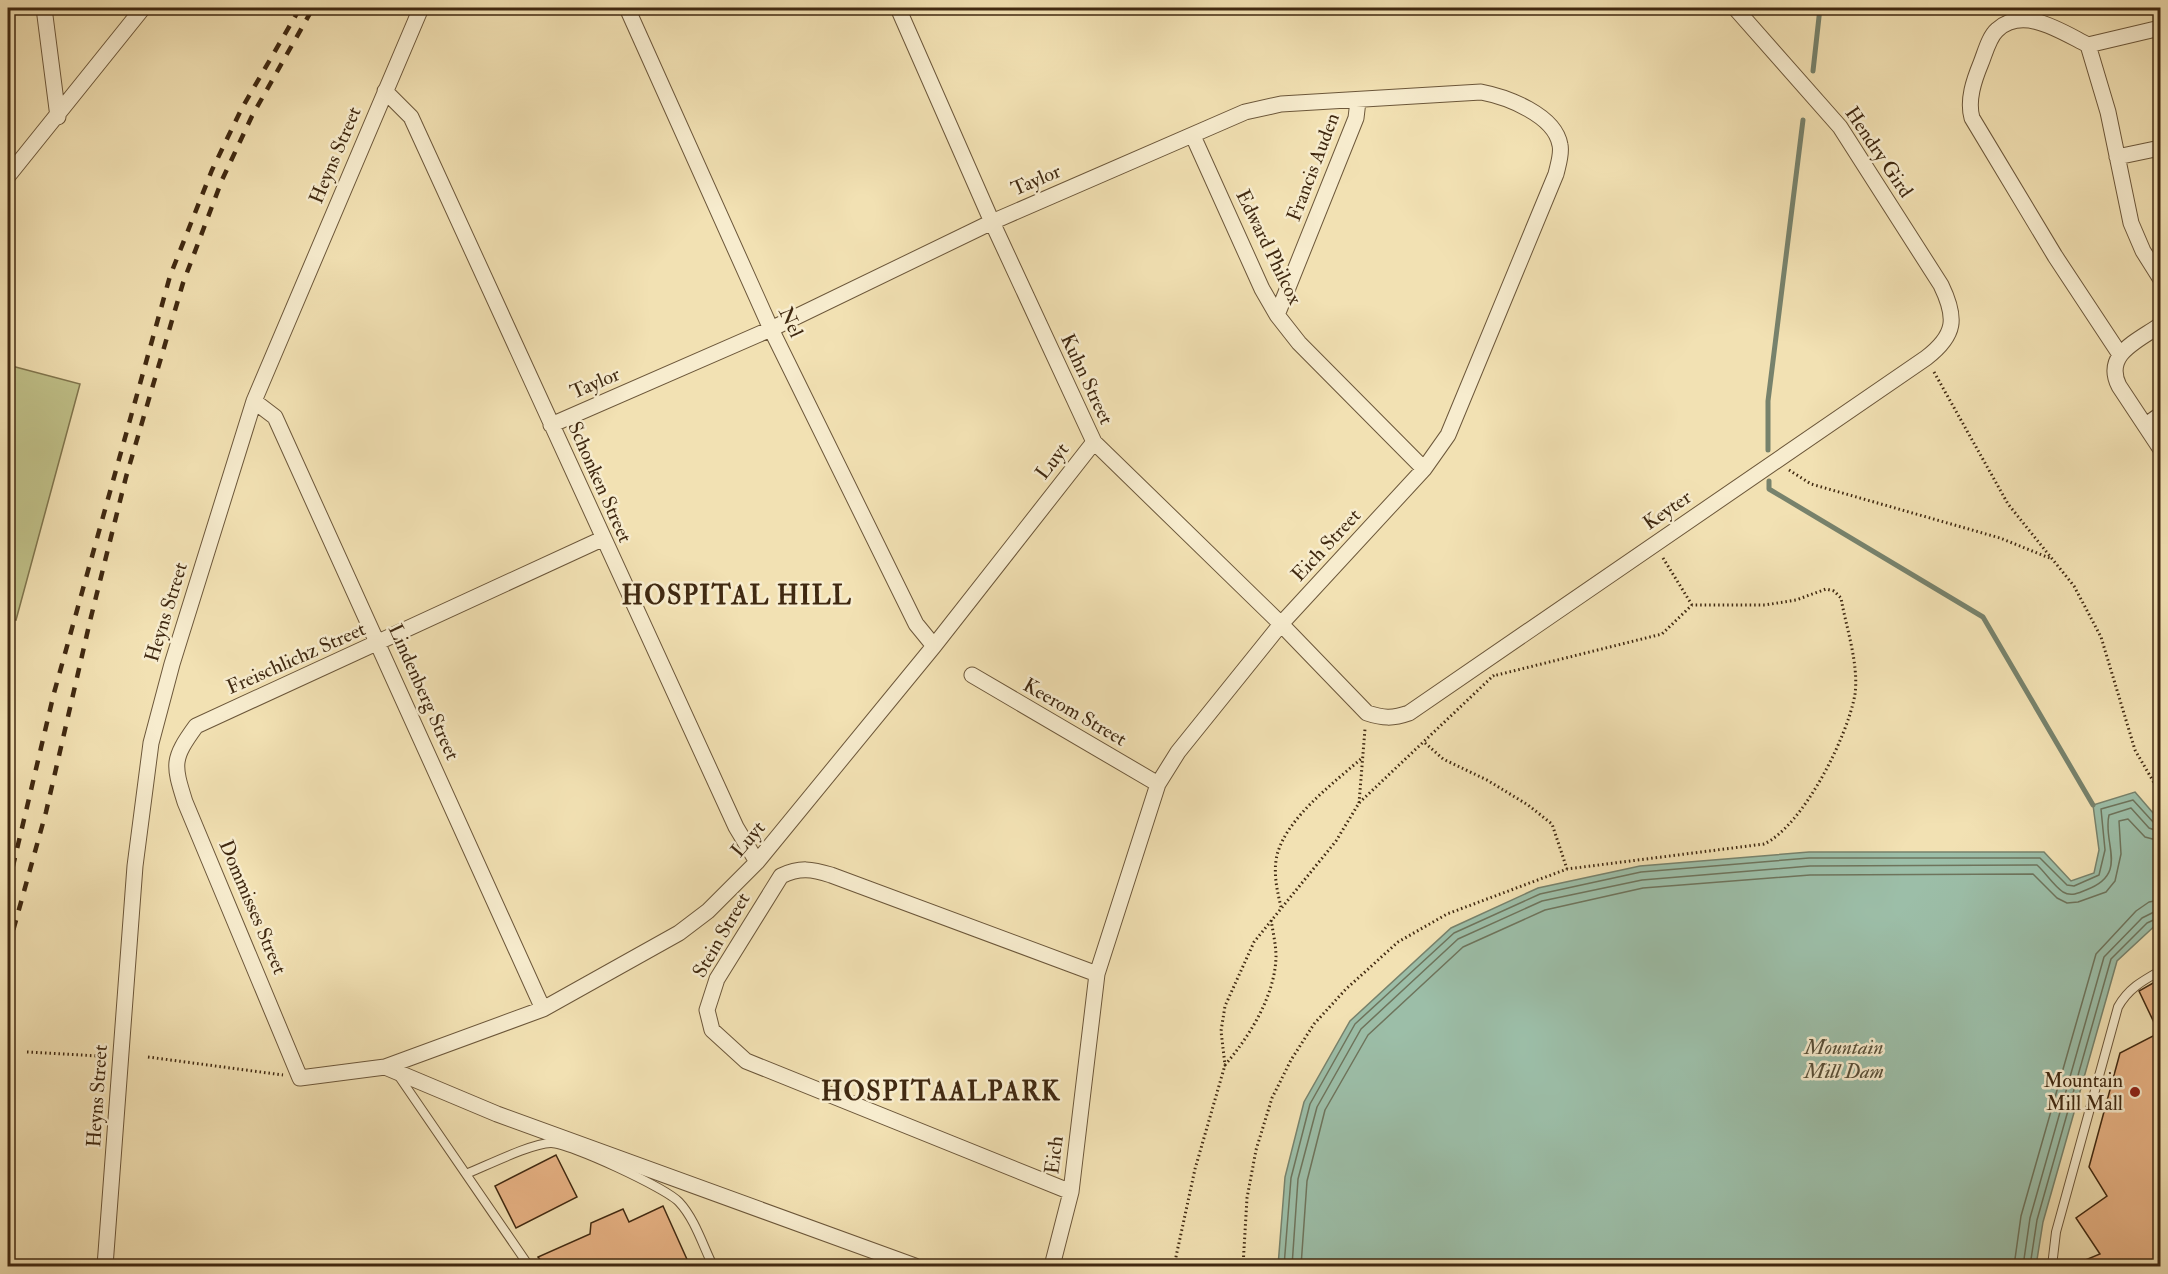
<svg xmlns="http://www.w3.org/2000/svg" width="2168" height="1274" font-family="'IM FELL Double Pica',serif">
<style>
.green{fill:#c0c189;stroke:#80754d;stroke-width:1.5}
.water{fill:#9cbea8;stroke:#77826c;stroke-width:1.5}
.lines{fill:none;stroke-linecap:round;stroke-linejoin:round}
.shore{stroke:#6e745c;stroke-width:1.5}
.stream{stroke:#77826c;stroke-width:5}
.building{fill:#e8b385;stroke:#402911;stroke-width:1.5}
.lane-casing{stroke:#6c573a;stroke-width:10}
.street-casing{stroke:#6c573a;stroke-width:17}
.path{stroke:#402911;stroke-width:3;stroke-dasharray:1.5 3;stroke-linecap:butt}
.lane{stroke:#f7ecce;stroke-width:8}
.street{stroke:#f7ecce;stroke-width:15}
.rail{stroke:#402911;stroke-width:4.5;stroke-dasharray:10 10;stroke-linecap:butt}
.poi-dot{fill:#8f2418;stroke:#f7ecce;stroke-width:2}
.labels{text-anchor:middle;dominant-baseline:central;stroke-width:5;stroke-linejoin:round;paint-order:stroke}
.street-label{font-size:20px;fill:#402911;stroke:#f7ecce}
.poi-label{font-size:20px;fill:#402911;stroke:#f7ecce;text-anchor:end}
.water-label{font-size:21px;font-style:italic;fill:#574e37;stroke:#f7ecce}
.district-label{font-size:26px;font-weight:bold;letter-spacing:1.5px;fill:#402911;stroke:#f7ecce}
</style>
<rect width="100%" height="100%" fill="#f2e1b3"/>
<filter id="stains"><feTurbulence type="fractalNoise" baseFrequency=".00333" numOctaves="4"/><feColorMatrix values="0 0 0 0 .2 0 0 0 0 .09 0 0 0 0 .02 0 0 0 .5 -.17"/></filter>
<radialGradient id="worn" r=".72"><stop offset=".6" stop-color="#630" stop-opacity="0"/><stop offset="1" stop-color="#630" stop-opacity=".3"/></radialGradient>
<path class="green" d="M8 365 80 384 16 620 8 618Z"/>
<path class="water" d="M2135 792 2160 821V921L2117 961 2043 1222 2036 1266H1278L1285 1177 1304 1102 1350 1021 1451 928 1538 888 1640 866 1809 852H2044L2071 881 2094 873 2099 850 2093 805Z"/>
<g class="lines">
<path class="shore" d="M1284 1266 1291 1178 1310 1104 1355 1024 1454 933 1540 894 1641 872 1809 858H2040L2067 885 2074 886 2099 875 2105 850 2101 809 2133 800 2154 823 2160 824
M1292 1266 1298 1179 1317 1107 1361 1029 1458 939 1542 901 1642 880 1810 866 2037 865C2046 873 2053 885 2063 892 2071 897 2078 893 2086 890 2130 874 2102 843 2109 815L2131 808 2149 828 2160 832
M1301 1266 1307 1181 1325 1110 1368 1035 1463 947 1545 910 1643 888 1810 875 2033 874 2057 898 2067 903 2078 902 2106 892 2115 881 2121 854 2119 821 2128 819 2145 837 2160 841
M2014 1266 2021 1216 2096 954 2136 911 2149 902 2160 900
M2023 1266 2030 1218 2104 957 2142 918 2160 909
M2030 1266 2037 1220 2111 959 2147 923 2160 917"/>
<path class="stream" d="M1813 71 1820 8
M1768 450V401L1803 120
M1769 481V489L1983 617 2093 805"/>
</g>
<path class="building" d="M2160 979V1266H2071L2100 1254 2076 1218 2107 1196 2089 1167 2120 1053 2159 1033 2139 991Z
M556 1155 577 1197 516 1228 495 1186Z
M663 1206 690 1266H545L538 1257 590 1234 591 1223 623 1209 629 1222Z"/>
<g class="lines">
<defs>
<path id="lane" d="M398 1075 529 1266
M466 1174C486 1166 532 1143 551 1143 569 1143 666 1188 679 1202 695 1219 703 1246 713 1266
M2052 1266 2056 1232 2118 1007C2128 989 2142 981 2160 971"/>
<path id="street" d="M44 8 58 117
M627 8 771 329 916 624 934 646
M898 8 992 222 1094 442 1281 624 1367 713C1383 718 1392 719 1409 713L1926 358C1956 335 1957 318 1941 285L1840 127 1735 8
M2088 45 2160 28
M385 91 411 117 736 827 757 862
M1193 136 1262 289 1277 315 1299 343 1424 469
M2117 157 2160 148
M8 176 143 8
M1277 315 1356 118 1358 101
M2160 325C2138 341 2103 354 2119 386L2160 448
M2119 353 2055 256 1972 118C1967 100 1974 80 1981 63 1985 53 1989 37 1997 30 2023 5 2062 32 2088 45L2108 112 2131 223 2143 251 2160 278
M254 401 275 417 543 1009
M551 425 771 329 992 222 1245 112 1281 104 1481 92C1507 97 1555 115 1560 145 1562 154 1558 165 1556 174L1448 435 1424 469 1281 624 1178 752 1158 784 1097 974 1071 1192 1052 1266
M2146 425 2160 415
M602 539 196 726C172 759 173 764 185 802L300 1078 385 1067 543 1009 679 933 708 911 757 862 934 646 1094 442
M972 675 1158 784
M385 1067 497 1114 915 1266
M1071 1192 746 1061 712 1030 707 1010 717 979 781 876C800 867 812 869 831 875L1097 974
M105 1266 135 866 151 743 172 664 254 401 421 8"/>
</defs>
<use href="#lane" class="lane-casing"/>
<use href="#street" class="street-casing"/>
<path class="path" d="M1934 372 2008 504 2074 586 2101 637 2135 750 2160 793
M1789 470 1811 484 2000 538 2052 559
M1663 558 1692 605
M1425 743 1443 759 1487 780 1528 805 1552 824 1567 869
M1359 803 1365 729
M1281 907C1277 890 1273 873 1277 855 1287 817 1334 783 1363 757
M1271 920C1273 932 1276 945 1276 957 1275 996 1249 1037 1225 1065L1221 1031 1225 1006 1254 942 1336 841 1359 803 1494 675
M27 1052 98 1056
M148 1057 283 1075
M1174 1266 1195 1169 1225 1065
M1243 1266 1247 1198 1256 1150 1272 1098 1291 1060 1314 1024 1346 989 1398 942 1447 914 1567 869 1764 844C1803 826 1848 736 1855 694 1859 664 1846 627 1841 598L1834 591 1826 589 1796 600 1765 605H1692L1662 634 1493 676"/>
<use href="#lane" class="lane"/>
<use href="#street" class="street"/>
<path class="rail" d="M8 887 54 693 170 276 212 170 242 108 300 8
M8 949 46 812 90 621 126 477 183 283 222 180 252 116 313 8"/>
</g>
<circle class="poi-dot" cx="2135" cy="1092" r="6"/>
<g class="labels">
<g class="street-label">
<text transform="translate(1879 152) rotate(56)">Hendry Gird</text>
<text transform="translate(335 155) rotate(-67)">Heyns Street</text>
<text transform="translate(1313 167) rotate(-69)">Francis Auden</text>
<text transform="translate(1036 180) rotate(-23)">Taylor</text>
<text transform="translate(1269 247) rotate(64)">Edward Philcox</text>
<text transform="translate(791 322) rotate(65)">Nel</text>
<text transform="translate(1087 379) rotate(65)">Kuhn Street</text>
<text transform="translate(595 383) rotate(-23)">Taylor</text>
<text transform="translate(1052 461) rotate(-52)">Luyt</text>
<text transform="translate(600 482) rotate(66)">Schonken Street</text>
<text transform="translate(1667 510) rotate(-35)">Keyter</text>
<text transform="translate(1326 545) rotate(-47)">Eich Street</text>
<text transform="translate(166 612) rotate(-73)">Heyns Street</text>
<text transform="translate(296 658) rotate(-24)">Freischlichz Street</text>
<text transform="translate(424 692) rotate(66)">Lindenberg Street</text>
<text transform="translate(1075 712) rotate(30)">Keerom Street</text>
<text transform="translate(748 839) rotate(-49)">Luyt</text>
<text transform="translate(253 907) rotate(67)">Dommisses Street</text>
<text transform="translate(721 935) rotate(-60)">Stein Street</text>
<text transform="translate(97 1096) rotate(-86)">Heyns Street</text>
<text transform="translate(1054 1155) rotate(-83)">Eich</text>
</g>
<g class="poi-label">
<text x="2123" y="1080">Mountain<tspan x="2123" dy="23">Mill Mall</tspan></text>
</g>
<g class="water-label">
<text x="1844" y="1047">Mountain<tspan x="1844" dy="24">Mill Dam</tspan></text>
</g>
<g class="district-label">
<text x="737" y="596">HOSPITAL HILL</text>
<text x="941" y="1092">HOSPITAALPARK</text>
</g>
</g>
<rect width="2168" height="1274" fill="none" stroke="#f2e1b3" stroke-width="30"/>
<rect x="9" y="9" width="2150" height="1256" fill="none" stroke="#402911" stroke-width="3"/>
<rect x="15" y="15" width="2138" height="1244" fill="none" stroke="#402911" stroke-width="1.5"/>
<rect width="100%" height="100%" filter="url(#stains)"/>
<rect width="100%" height="100%" fill="url(#worn)"/>
</svg>
